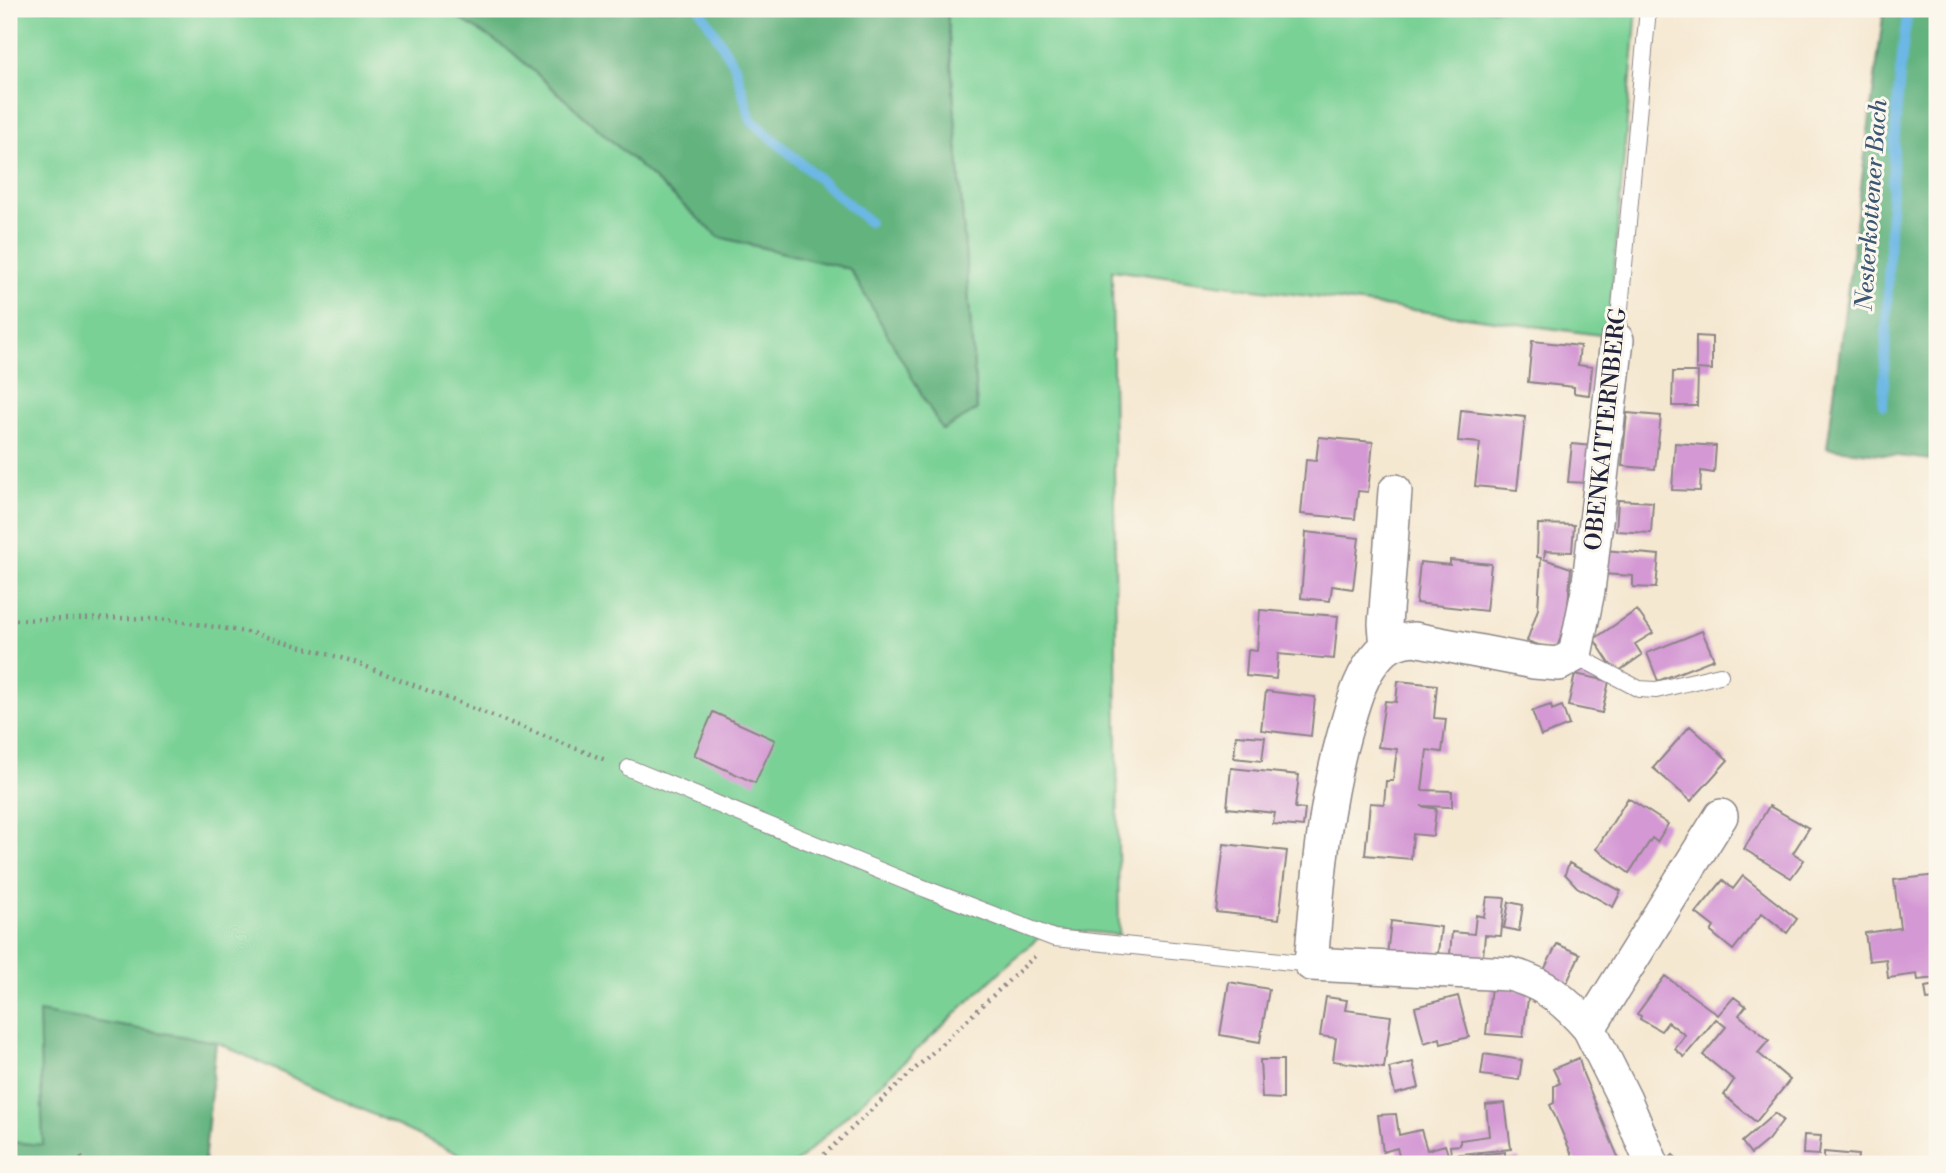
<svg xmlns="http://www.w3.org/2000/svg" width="1946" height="1173" font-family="'Libre Bodoni',serif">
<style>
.green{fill:#7ad196;stroke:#4e7a68;stroke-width:2}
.forest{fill:#63b37f;stroke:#426a5d;stroke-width:2}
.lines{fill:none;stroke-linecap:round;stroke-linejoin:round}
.stream{stroke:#6cb7e5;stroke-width:10}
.building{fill:#d498d4}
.service-casing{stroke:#8c8586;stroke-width:18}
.minor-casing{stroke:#8c8586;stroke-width:36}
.path{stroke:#8c8586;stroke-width:4.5;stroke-dasharray:2 5;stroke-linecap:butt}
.service{stroke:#fff;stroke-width:16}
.minor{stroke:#fff;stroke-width:33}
.labels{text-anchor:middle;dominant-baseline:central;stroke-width:6;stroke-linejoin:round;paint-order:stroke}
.street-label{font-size:23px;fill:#22223b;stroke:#fbf7ec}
.water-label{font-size:24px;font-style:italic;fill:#3c5676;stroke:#fbf7ec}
</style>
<rect width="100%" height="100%" fill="#fbf7ec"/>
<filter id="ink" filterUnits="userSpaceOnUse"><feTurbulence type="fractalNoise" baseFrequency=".0143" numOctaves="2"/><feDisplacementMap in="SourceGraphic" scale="14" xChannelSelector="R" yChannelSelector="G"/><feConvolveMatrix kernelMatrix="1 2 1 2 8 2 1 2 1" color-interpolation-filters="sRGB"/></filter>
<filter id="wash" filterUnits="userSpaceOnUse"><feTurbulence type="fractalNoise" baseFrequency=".00686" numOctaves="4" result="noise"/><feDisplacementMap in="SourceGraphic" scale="28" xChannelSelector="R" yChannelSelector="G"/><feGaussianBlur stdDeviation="1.57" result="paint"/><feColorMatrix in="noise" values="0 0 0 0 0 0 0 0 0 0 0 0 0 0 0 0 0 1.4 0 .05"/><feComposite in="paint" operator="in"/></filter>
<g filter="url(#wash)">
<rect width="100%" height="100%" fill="#f5e8d1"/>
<path class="green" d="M9 9H445L511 51 719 237 850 269 943 430 977 410 947 9H1637L1608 336 1112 270 1119 935 1051 928 1018 955 795 1164H480L216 1042 40 1013 43 1145 9 1142Z"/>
<path class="forest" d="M445 9H947L977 410 942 430 850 269 719 237 511 51Z
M1884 9H1937V410L1932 460 1827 448Z
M39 1012 216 1042 204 1164H9V1142L43 1145Z"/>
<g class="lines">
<path class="stream" d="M700 9 735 66 751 120 869 222
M1883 405C1890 272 1889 141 1908 9"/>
</g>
<g id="blocks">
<path class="building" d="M1696 336 1712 337V370L1696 369Z
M1532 341 1580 346 1578 365 1592 367 1589 395 1574 393V387L1528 382Z
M1673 372H1698L1697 406H1672Z
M1461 410 1525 417 1517 490 1475 486 1480 443 1458 441Z
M1627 413 1661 416 1655 469 1622 466Z
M1319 437 1373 442 1368 492 1358 491 1355 519 1301 514 1306 460 1316 461Z
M1675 443 1716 446 1714 473 1701 471 1700 491 1672 490Z
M1572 444 1592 446 1589 483 1568 482Z
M1618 500 1653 502 1651 533 1616 531Z
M1538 524 1574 525 1572 552 1545 551 1544 559 1571 568 1567 619 1556 651 1527 641 1538 609 1541 558 1537 557Z
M1306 532 1359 538 1353 589 1332 586 1330 601 1301 598Z
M1604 550 1659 555 1656 588 1633 587V576L1602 574Z
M1450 560 1491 564 1486 611 1416 603 1420 562 1450 565Z
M1260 610 1338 616 1334 659 1278 654 1276 679 1246 676 1248 650 1257 651Z
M1637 610 1653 633 1635 644 1642 655 1616 673 1594 639Z
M1702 631 1714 659 1658 681 1647 653Z
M1575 674 1609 681 1602 713 1568 706Z
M1398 681 1437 685 1434 718 1446 719 1442 752 1427 750 1422 790 1452 791V807L1421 806 1436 809 1433 836 1413 834 1411 859 1365 855 1370 803 1384 804 1386 781H1393L1397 749 1378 747 1385 701 1396 702Z
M1266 691 1315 697 1311 736 1261 730Z
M1551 705 1552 710 1562 706 1569 725 1541 736 1532 711Z
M713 712 775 740 755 783 694 755Z
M1690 726 1728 760 1691 801 1653 768Z
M1236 735 1265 737 1262 761 1234 758Z
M1231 768 1299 775 1295 808 1305 809 1303 827 1273 824 1275 813 1227 808Z
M1628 798 1668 824 1657 842 1652 838 1629 873 1596 849Z
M1769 806 1809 828 1793 853 1804 860 1791 878 1744 849Z
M1224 844 1287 851 1279 919 1216 912Z
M1569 863 1621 891 1613 907 1577 887 1565 874Z
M1937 875V978L1918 980 1917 974 1888 978 1886 959 1869 961 1865 933 1900 928 1894 880Z
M1743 876 1797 919 1787 933 1762 913 1733 950 1711 932 1714 927 1696 913 1723 880 1733 889Z
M1487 897 1505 898 1501 936 1485 935 1483 957 1450 954 1452 932 1474 934 1476 915 1484 917Z
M1509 902 1523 905 1519 931 1504 928Z
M1391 921 1441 927 1437 961 1387 955Z
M1557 944 1580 954 1565 987 1541 976Z
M1665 976 1718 1015 1734 997 1746 1006 1739 1015 1769 1040 1758 1053 1790 1080 1756 1122 1724 1095 1734 1080 1703 1055 1726 1027 1716 1019 1684 1057 1675 1049 1685 1035 1668 1022 1661 1031 1640 1019 1641 1016 1637 1014Z
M1229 982 1269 989 1260 1042 1220 1035Z
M1937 985V999L1927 1000 1925 987Z
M1491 986 1529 991 1523 1037 1486 1034Z
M1458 996 1469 1037 1441 1044 1440 1038 1424 1043 1415 1007Z
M1326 997 1347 1000 1345 1010 1391 1016 1384 1068 1333 1061 1336 1038 1320 1036Z
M1484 1054 1522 1060 1519 1080 1481 1075Z
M1579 1058 1583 1074 1621 1164H1576L1550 1105 1554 1103V1086L1560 1083 1553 1069Z
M1260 1060H1283V1099L1262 1098Z
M1413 1062 1419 1088 1395 1094 1389 1068Z
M1505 1103 1511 1149 1451 1155 1450 1146 1460 1145V1140L1489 1136 1486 1105Z
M1775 1113 1783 1120 1768 1140 1751 1154 1742 1142Z
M1396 1114 1399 1135 1421 1130 1427 1150 1445 1145 1451 1164H1401L1397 1148 1383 1152 1378 1115Z
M1804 1135 1821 1136 1819 1155 1803 1154Z
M1505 1152V1160L1519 1158 1520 1164H1469L1468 1156Z
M1824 1152 1858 1155 1857 1164H1824Z
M1673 1155 1683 1164H1664Z"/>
</g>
</g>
<g filter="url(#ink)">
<use href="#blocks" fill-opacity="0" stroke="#8c8586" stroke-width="2"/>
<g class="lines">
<defs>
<path id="service" d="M1617 340 1648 9
M1575 655 1639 689 1656 690 1720 675
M629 768 905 881 1054 938 1311 964"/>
<path id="minor" d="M1387 648 1385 624 1395 491
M1589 1028C1565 1001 1545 983 1509 974L1311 964C1318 884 1323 808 1345 731 1353 704 1360 674 1380 653 1389 644 1401 640 1414 639L1534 662 1559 664 1575 655 1588 591 1617 340
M1652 1164 1625 1100 1589 1028 1721 816"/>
</defs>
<use href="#service" class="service-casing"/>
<use href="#minor" class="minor-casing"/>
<path class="path" d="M9 620 129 618 171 620 252 633 352 661 608 761
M81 1157 85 1164
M814 1164 1035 956"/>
<use href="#service" class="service"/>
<use href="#minor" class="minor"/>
</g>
</g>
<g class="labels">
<g class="street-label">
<text transform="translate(1606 429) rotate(-84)">OBENKATTERNBERG</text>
</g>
<g class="water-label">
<text transform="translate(1872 205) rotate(-86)">Nesterkottener Bach</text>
</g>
</g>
<rect width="1946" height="1173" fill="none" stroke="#fbf7ec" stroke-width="35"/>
</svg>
